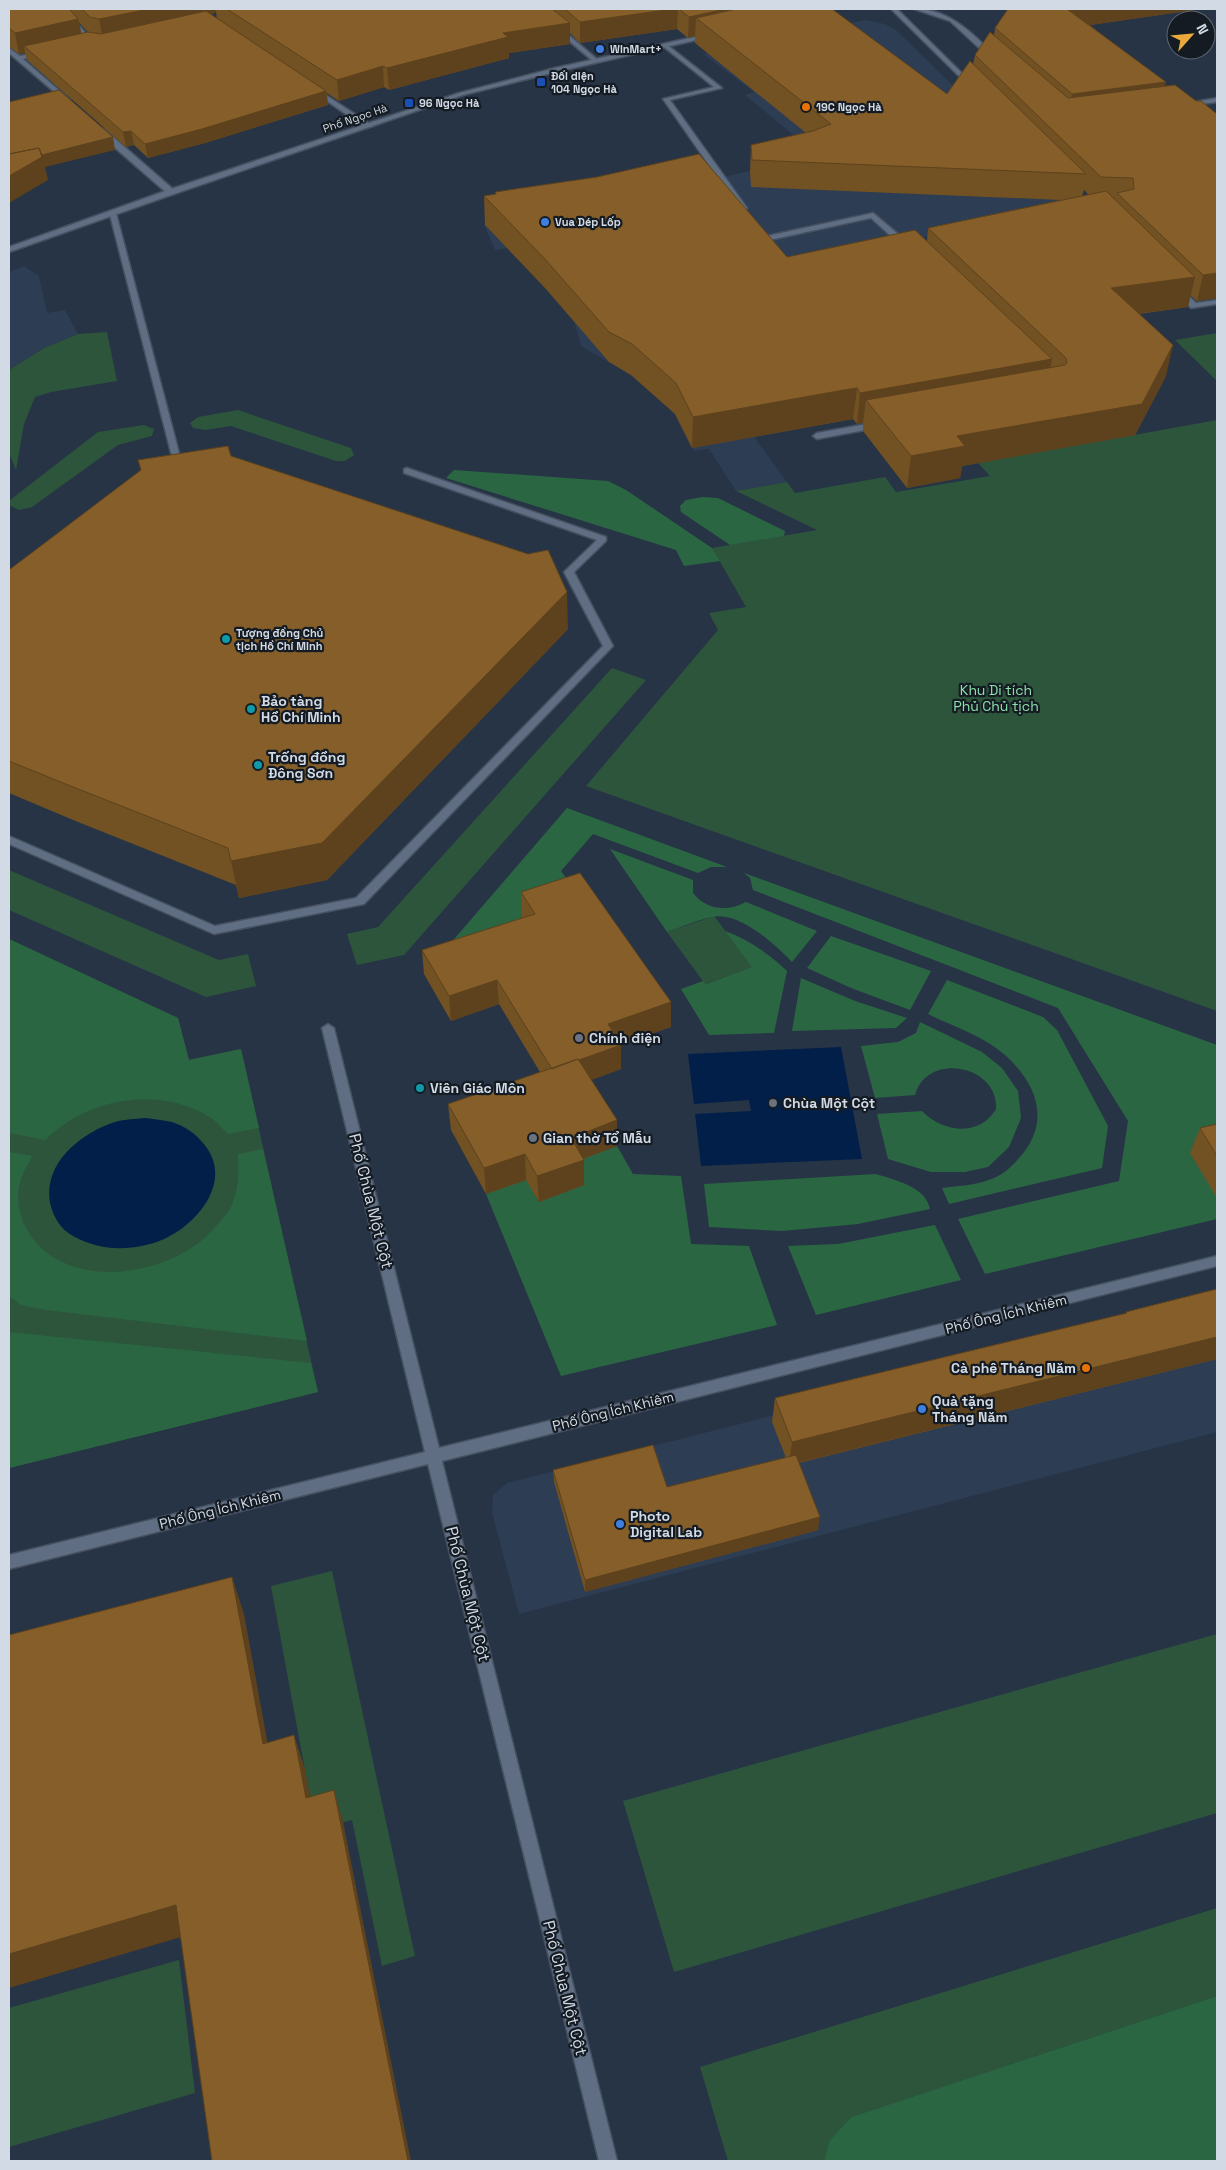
<svg xmlns="http://www.w3.org/2000/svg" width="1226" height="2170" font-family="'Space Grotesk',sans-serif">
<style>
.built{fill:#2c3d54}
.green{fill:#2c553b}
.forest{fill:#2b6643}
.water{fill:#011f49}
.lines{fill:none;stroke-linecap:round;stroke-linejoin:round}
.lane-casing{stroke:#455060;stroke-width:3}
.street-casing{stroke:#455060;stroke-width:3}
.secondary-casing{stroke:#455060;stroke-width:3}
.lane{fill:#5f6e82;fill-rule:evenodd}
.street{fill:#5f6e82;fill-rule:evenodd}
.secondary{fill:#5f6e82;fill-rule:evenodd}
.wall{fill:#725123;fill-rule:evenodd}
.shaded-wall{fill:#5d421d}
.building{fill:#855e29;stroke:#5d421d}
.shop-dot{fill:#3f7fe0;stroke:#151b23;stroke-width:2}
.transit-dot{fill:#1a4fb4;stroke:#151b23;stroke-width:2}
.food-dot{fill:#e8710a;stroke:#151b23;stroke-width:2}
.culture-dot{fill:#0f9aa8;stroke:#151b23;stroke-width:2}
.worship-dot{fill:#6b7280;stroke:#151b23;stroke-width:2}
.labels{text-anchor:middle;dominant-baseline:central;stroke-width:4.5;stroke-linejoin:round;paint-order:stroke}
.far-poi-label{font-size:11px;font-weight:bold;fill:#d1dae5;stroke:#151b23;text-anchor:start}
.far-street-label{font-size:11px;fill:#d1dae5;stroke:#151b23}
.park-label{font-size:14px;fill:#8be1a9;stroke:#151b23}
.poi-label{font-size:14px;font-weight:bold;fill:#d1dae5;stroke:#151b23;text-anchor:start}
.street-label{font-size:14px;fill:#d1dae5;stroke:#151b23}
.near-street-label{font-size:16px;fill:#d1dae5;stroke:#151b23}
</style>
<rect width="100%" height="100%" fill="#273446"/>
<path class="built" d="M865 20 885 24 896 30 1074 203 738 279 688 346 787 482 736 491 709 449 694 451 672 409 667 407 631 375 581 346 573 317 510 248 495 250 484 225 698 183 749 171 778 158 819 156 745 95 754 92 703 54Z
M24 266 39 276 47 313 65 310 78 334 44 348 9 370V272Z
M1217 1303V1432L519 1614 492 1513 493 1495 507 1483Z"/>
<path class="green" d="M107 332 117 381 51 392 35 397 24 424 16 470 9 453V370L44 348 78 334Z
M1217 333V381L1175 340Z
M238 410 351 448 354 455 345 461H336L231 426 205 430 193 428 190 423 198 417Z
M1217 420V1011L586 786 718 630 709 613 746 607 712 548 817 530 736 491 787 482 795 493 885 477 896 492 990 476 978 463Z
M144 425 154 429 152 436 118 445 32 507 19 510 9 505 10 500 98 432Z
M612 668 646 680 404 955 357 965 347 934 378 927Z
M9 870 219 960 248 954 256 986 206 997 9 910Z
M714 916 753 967 705 984 667 932Z
M9 939 178 1018 189 1060 241 1049 318 1392 9 1468Z
M332 1571 415 1956 382 1966 352 1820 316 1830 271 1586Z
M1217 1634V1813L674 1972 623 1801Z
M1217 1908V1996L851 2117 829 2141 824 2161H728L700 2067Z
M179 1960 195 2093 9 2147V2008Z"/>
<path class="forest" d="M454 470 608 481 626 490 712 548 720 561 684 566 676 550 446 478Z
M702 497 718 498 785 531 784 536 730 545 681 512 680 506 686 500Z
M567 808 727 867H711L698 873 593 834 561 871 580 897 570 987 443 952Z
M610 849 693 880V893C706 910 728 912 746 902L817 931 792 962C775 944 739 911 712 917 697 920 682 927 667 932Z
M744 873 1217 1045V1219L985 1274 958 1219 1119 1181 1128 1121 1058 1008 753 890 750 878Z
M725 931C748 939 769 954 787 971L774 1033 709 1035 681 989 703 981 706 984 752 967Z
M831 936 931 971 910 1010 851 988 807 968Z
M9 939 178 1018 189 1060 241 1049 259 1128 228 1134C222 1128 215 1120 208 1116 166 1091 111 1095 69 1121 61 1126 53 1133 45 1140L9 1133Z
M801 978 855 1001 907 1018 896 1028 792 1031Z
M947 980 1043 1017 1057 1030 1108 1126 1102 1168 949 1204 942 1188C959 1186 978 1185 994 1178 1005 1173 1012 1166 1020 1157 1052 1121 1036 1083 1005 1055 984 1036 952 1026 928 1014Z
M920 1022 982 1052 1002 1068 1018 1091 1021 1118 1009 1147 988 1167 965 1172H931L888 1159 877 1114 922 1111C943 1133 980 1137 996 1109 999 1065 927 1051 915 1095L875 1098 861 1046 898 1042 916 1033Z
M617 1146 633 1174 681 1176 691 1244 749 1246 777 1325 561 1376 486 1194 526 1179 539 1202 571 1163Z
M263 1149 307 1341 46 1310 21 1305 9 1296V1152L32 1156C28 1164 22 1174 20 1183 16 1197 19 1212 24 1224 58 1296 174 1279 217 1225 222 1219 228 1213 231 1207 239 1188 239 1174 238 1154Z
M876 1174C895 1180 926 1187 930 1209L858 1224 782 1231 709 1227 704 1184Z
M935 1225 961 1280 816 1315 788 1246 838 1244Z
M9 1332 311 1363 318 1392 9 1468Z
M1217 1996V2161H824L829 2141 851 2117Z"/>
<path class="water" d="M841 1047 862 1159 701 1166 695 1114 751 1111 749 1100 694 1104 688 1054Z
M145 1118C154 1119 163 1120 172 1122 184 1126 195 1133 203 1143 239 1184 188 1237 146 1245 119 1251 97 1249 73 1236 60 1229 53 1216 50 1203 43 1163 81 1133 115 1122 125 1119 136 1119 145 1118Z"/>
<g class="lines">
<defs>
<path id="lane" d="M58 9H64L93 41V43H89Z
M531 9H538L598 60V62H594Z
M891 9H897L974 85V87H970Z
M914 9C947 7 976 35 996 58L991 59 950 21Z
M666 44 722 88 670 100 747 208 746 210H740L663 99 714 87 664 47V45Z
M9 48 20 56 45 51V53L23 59 70 100V102H66L16 59 9 53Z
M313 87 315 88 373 126 366 128 311 90V88Z
M1217 98V102L1186 106 1183 104Z
M98 129H104L174 190V194H168L98 133Z
M109 211 116 213 179 453 178 455 175 456 171 453Z
M873 213 910 244V248H904L871 218 765 241 755 231 762 229 767 236Z
M1175 288H1181L1196 303 1217 300V304L1191 308 1175 292Z
M878 422 882 425 881 427 817 439 813 436 817 433Z
M407 468 606 537V541L574 572 613 646 364 904 214 934 9 844V836L215 926 356 898 603 646 564 572 597 540 404 473V469Z"/>
<path id="street" d="M328 1024 334 1028 439 1448 1217 1256V1266L442 1461 617 2161H599L428 1464 9 1569V1555L425 1452 322 1028Z"/>
<path id="secondary" d="M712 33 714 34V36L556 72 463 95 174 194 9 252V247L168 190 459 93 555 68Z"/>
</defs>
<use href="#lane" class="lane-casing"/>
<use href="#street" class="street-casing"/>
<use href="#secondary" class="secondary-casing"/>
<use href="#lane" class="lane"/>
<use href="#street" class="street"/>
<use href="#secondary" class="secondary"/>
</g>
<path class="wall" d="M9 9H832L947 94 973 64 975 55 994 35 995 28 1008 9H1201L1090 25 1165 87 1196 101 1217 114V299V298L1197 301 1190 295 1188 307 1139 314 1166 376 1135 435 962 466 960 478 907 488 863 431V423L857 424 853 419 692 448 675 414 631 375 609 362 545 288 485 225 484 196 495 195V192L787 257 927 241 928 228 1061 200 751 187 750 172 751 145 806 133 695 43V36L688 38 677 29 580 43 570 33V44L509 53V58L389 90 384 87 339 101 327 93 328 105 205 143 148 158 134 145 126 147 27 60 25 53 19 54 10 47H9ZM216 12 217 19 211 15ZM79 22 82 26 88 32 81 34ZM1084 190 1089 195 1082 196Z
M231 456 568 629 327 880 239 898 236 885 78 822 9 793V570Z
M521 892 671 1027 621 1044V1069L591 1080 617 1146 583 1159 584 1185 539 1202 526 1180 486 1194 451 1130 448 1104 540 1072 499 1004 451 1021 424 974 422 950 522 918Z
M1217 1124V1198L1190 1153 1200 1128Z
M1217 1289V1359L799 1463 818 1530 585 1592 554 1482 553 1470 667 1487 786 1458 772 1422 775 1398 1125 1314 1126 1312Z"/>
<path class="shaded-wall" d="M149 9H216V12L206 18 103 40 99 19Z
M673 9H678L677 29 580 43V22Z
M725 9H802L696 18 695 36 688 38 689 17Z
M1067 9H1201L1063 29Z
M78 19 83 40 24 46 25 53 19 54 15 33Z
M570 23V44L509 53V58L389 90 387 68 503 33Z
M383 66 384 87 339 101 337 80Z
M1166 82 1161 104 1069 116 1072 94Z
M326 91 328 105 205 143 148 158 145 144Z
M131 131 134 145 126 147 123 132Z
M113 137 115 150 45 167 48 180 9 203V176L11 163Z
M1217 273V298L1197 301 1203 275Z
M1195 277 1188 307 1105 318 1111 288Z
M1173 345 1166 376 1135 435 962 466 960 478 907 488 911 456Z
M1052 359 1046 390 866 400 863 423 857 424 860 393Z
M857 388 853 419 692 448 693 417Z
M567 592 568 629 327 880 239 898 231 861Z
M497 980 499 1004 451 1021 449 996Z
M671 1002V1027L608 1049V1024Z
M621 1045V1069L553 1094 552 1070Z
M617 1120V1146L571 1163V1138Z
M525 1154 526 1180 486 1194 484 1168Z
M584 1160V1185L539 1202 537 1176Z
M1217 1337V1359L789 1465 792 1442Z
M820 1517 818 1530 585 1592V1580Z
M232 1577 244 1614 274 1778 263 1744Z
M294 1735 305 1769 316 1830 306 1798Z
M334 1790 343 1822 411 2161H408Z
M176 1905 191 1934 9 1988V1954Z"/>
<path class="building" d="M9 9H69L78 19 15 33 9 28Z
M82 9H149L99 19 90 17Z
M227 9H552L570 23 503 33 508 37 387 68 383 66 337 80Z
M565 9H673L580 22Z
M679 9H725L689 17Z
M736 9H832L947 94 970 61 1086 174 752 160 751 145 813 131 831 124 696 18Z
M1008 9H1067L1166 82 1072 94 995 28Z
M206 11 326 91 202 129 145 144 131 131 123 132 24 46 88 32 101 34Z
M990 32 1068 98 1175 85 1196 101H1201L1217 114V273L1203 275 1117 193 1134 189 1133 178 1101 177 975 55Z
M59 90 113 137 42 155 39 148 9 154V102Z
M39 148 42 157 9 176V154Z
M699 154 787 257 915 230 1052 359 860 393 857 388 844 390 693 417 676 383 632 344 609 332 544 258 484 196 496 194 495 192 597 177Z
M1106 191 1195 277 1111 288 1173 345 1142 404 957 436 965 446 911 456 866 400 1065 365 1067 363 1066 358 928 228Z
M228 446 231 456 528 554 548 550 567 592 322 843 231 861 228 848 68 785 9 761V570L141 470 138 460Z
M580 873 671 1002 608 1024 621 1045 579 1060 578 1059 552 1069 497 980 449 996 422 950 535 914 521 892Z
M578 1059 617 1120 571 1138 584 1160 537 1176 525 1154 484 1168 448 1104Z
M1217 1124V1156L1200 1128Z
M1217 1289V1337L792 1442 775 1398 1127 1313 1126 1312Z
M653 1445 667 1487 796 1455 820 1517 585 1580 553 1470Z
M232 1577 263 1744 294 1735 306 1798 334 1790 408 2161H212L176 1905 9 1954V1635Z"/>
<g class="shop-dot">
<circle cx="600" cy="49" r="5"/>
<circle cx="545" cy="222" r="5"/>
<circle cx="922" cy="1409" r="5"/>
<circle cx="620" cy="1524" r="5"/>
</g>
<g class="transit-dot">
<rect x="536" y="77" width="10" height="10" rx="2.5"/>
<rect x="404" y="98" width="10" height="10" rx="2.5"/>
</g>
<g class="food-dot">
<circle cx="806" cy="107" r="5"/>
<circle cx="1086" cy="1368" r="5"/>
</g>
<g class="culture-dot">
<circle cx="226" cy="639" r="5"/>
<circle cx="251" cy="709" r="5"/>
<circle cx="258" cy="765" r="5"/>
<circle cx="420" cy="1088" r="5"/>
</g>
<g class="worship-dot">
<circle cx="579" cy="1038" r="5"/>
<circle cx="773" cy="1103" r="5"/>
<circle cx="533" cy="1138" r="5"/>
</g>
<g class="labels">
<g class="far-poi-label">
<text x="610" y="49">WinMart+</text>
<text x="551" y="76">Đối diện<tspan x="551" dy="13">104 Ngọc Hà</tspan></text>
<text x="419" y="103">96 Ngọc Hà</text>
<text x="816" y="107">19C Ngọc Hà</text>
<text x="555" y="222">Vua Dép Lốp</text>
<text x="236" y="633">Tượng đồng Chủ<tspan x="236" dy="13">tịch Hồ Chí Minh</tspan></text>
</g>
<g class="far-street-label">
<text transform="translate(355 118) rotate(-19)">Phố Ngọc Hà</text>
</g>
<g class="park-label">
<text x="996" y="690">Khu Di tích<tspan x="996" dy="16">Phủ Chủ tịch</tspan></text>
</g>
<g class="poi-label">
<text x="261" y="701">Bảo tàng<tspan x="261" dy="16">Hồ Chí Minh</tspan></text>
<text x="268" y="757">Trống đồng<tspan x="268" dy="16">Đông Sơn</tspan></text>
<text x="589" y="1038">Chính điện</text>
<text x="430" y="1088">Viên Giác Môn</text>
<text x="783" y="1103">Chùa Một Cột</text>
<text x="543" y="1138">Gian thờ Tổ Mẫu</text>
<text x="1076" y="1368" text-anchor="end">Cà phê Tháng Năm</text>
<text x="932" y="1401">Quà tặng<tspan x="932" dy="16">Tháng Năm</tspan></text>
<text x="630" y="1516">Photo<tspan x="630" dy="16">Digital Lab</tspan></text>
</g>
<g class="street-label">
<text transform="translate(1006 1314) rotate(-14)">Phố Ông Ích Khiêm</text>
<text transform="translate(613 1411) rotate(-14)">Phố Ông Ích Khiêm</text>
<text transform="translate(220 1509) rotate(-14)">Phố Ông Ích Khiêm</text>
</g>
<g class="near-street-label">
<text transform="translate(371 1201) rotate(76)">Phố Chùa Một Cột</text>
<text transform="translate(468 1594) rotate(76)">Phố Chùa Một Cột</text>
<text transform="translate(565 1988) rotate(76)">Phố Chùa Một Cột</text>
</g>
</g>
<rect width="1226" height="2170" fill="none" stroke="#d1dae5" stroke-width="20"/>
<g transform="translate(1191 35) rotate(63)"><circle r="24" fill="#151b23" stroke="#606771"/>
<path d="M0-4L9 19L0 12L-9 19Z" fill="#eca93b"/>
<text y="-8" font-size="14" font-weight="bold" text-anchor="middle" fill="#d1dae5">N</text>
</g>
</svg>
